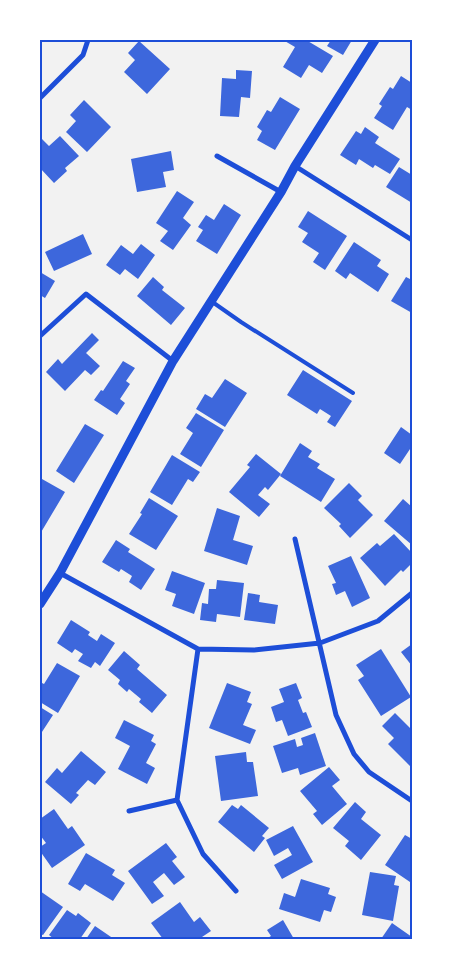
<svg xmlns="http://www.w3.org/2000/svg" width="452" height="979" font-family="'Golos Text',sans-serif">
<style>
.building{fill:#3d67dc}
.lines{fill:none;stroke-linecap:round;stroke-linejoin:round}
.service{stroke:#1d4ed8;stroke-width:4}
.minor{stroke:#1d4ed8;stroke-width:5}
.tertiary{stroke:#1d4ed8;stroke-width:9}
.neatline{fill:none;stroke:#1d4ed8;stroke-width:2}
</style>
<rect width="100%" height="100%" fill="#f2f2f2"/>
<path class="building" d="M283 40H306L333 56 322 73 309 65 301 78 283 67 295 47Z
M331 40H352L343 55 327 46Z
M139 41 170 69 147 94 124 72 135 60 128 53Z
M236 70 252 71 250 98 241 97 239 117 220 116 222 78 236 79Z
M401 76 412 83V110L407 107 393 130 374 118 382 106 379 104 390 87 393 89Z
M280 97 300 109 275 150 257 140 262 131 257 127 267 110 271 112Z
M84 100 111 127 87 152 66 132 76 121 70 115Z
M365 127 379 137 375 143 400 159 390 174 375 165 373 168 359 159 356 165 340 155 356 131 361 134Z
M60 136 79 156 65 168 67 171 54 183 40 168V141L42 139 49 146Z
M171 151 174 170 163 172 166 187 137 192 131 159Z
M399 167 412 175V203L386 187Z
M177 191 194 202 183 218 191 225 173 250 160 241 168 231 156 223Z
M224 204 241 215 217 254 196 241 203 230 198 227 206 215 214 220Z
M308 211 347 236 325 270 313 262 319 253 302 242 308 233 298 227Z
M83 234 92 254 54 271 45 252Z
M354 242 381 260 377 266 389 274 378 292 350 273 346 279 335 271Z
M141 244 155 255 138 279 125 269 120 275 106 265 121 245 133 254Z
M40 272 55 281 45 298 40 295Z
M153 277 164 287 162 290 185 308 171 325 137 296Z
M406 277 412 280V313L391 301Z
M92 333 99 340 86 353 100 366 91 375 85 370 65 391 46 372 58 359 62 364Z
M123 361 135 368 126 381 130 384 120 399 125 403 117 415 94 400 101 390 103 391Z
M303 370 352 401 335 427 327 422 331 416 320 409 317 414 287 395Z
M225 379 247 393 225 427 196 409 205 394 212 398Z
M196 413 224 430 201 467 180 454 193 433 186 428Z
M85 424 104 435 74 483 56 471Z
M401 427 412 435V446L400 464 384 453Z
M300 443 312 451 308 457 320 464 317 468 335 479 321 502 280 476Z
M256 454 281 474 268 490 265 487 258 495 270 504 259 517 229 492 250 467 247 465Z
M172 455 200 472 193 482 188 479 172 505 150 492Z
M42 479 65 492 40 534V482Z
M349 483 362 496 358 500 373 515 350 538 339 526 341 524 324 508Z
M149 498 178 516 156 550 129 534 142 514 140 513Z
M403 499 412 507V545L384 521Z
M217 508 240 516 233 540 253 546 247 565 204 551Z
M394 534 412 553V563L403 572 401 570 385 586 360 558 377 543 380 546Z
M116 540 130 549 128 552 155 569 141 590 129 582 132 576 121 569 119 572 102 562Z
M351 556 370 598 352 607 345 591 336 595 332 584 336 583 328 566Z
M172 571 205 583 194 614 172 606 176 594 165 590Z
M217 580 244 583 240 617 217 614 216 622 200 620 202 603 208 604 209 589H216Z
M248 593 260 595 259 602 278 605 275 624 244 620Z
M71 620 90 632 88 635 97 641 101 634 115 643 100 666 95 662 91 668 78 661 83 654 75 649 72 653 57 643Z
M412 644V666L401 652Z
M381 649 411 697 381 716 358 680 364 676 356 665Z
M124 651 140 665 137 669 167 695 152 713 139 702 141 699 129 689 127 692 118 684 120 680 108 670Z
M57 663 80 676 58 713 40 702V682L44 684Z
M227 683 251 692 247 702 252 704 243 725 256 730 250 744 209 728Z
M296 683 302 698 298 700 303 713 306 712 312 727 288 736 282 720 276 722 271 707 284 702 279 689Z
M40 707 53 715 40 735Z
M395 713 412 730V768L388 744 394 738 382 726Z
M124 720 154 735 151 741 156 744 146 763 155 768 147 784 118 769 130 746 115 738Z
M315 733 326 766 300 775 298 768 282 773 273 746 295 739 297 747 303 745 301 738Z
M81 751 106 772 95 785 88 780 76 793 79 795 71 804 45 782 57 768 62 773Z
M246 752 247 762H253L258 796 221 801 215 756Z
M329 767 340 780 332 786 347 804 322 825 313 814 317 811 300 791Z
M355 802 366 812 361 819 381 835 361 860 345 846 349 841 333 828Z
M232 805 238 809 241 805 269 828 262 836 265 838 254 852 218 822Z
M54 809 68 829 72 826 85 845 52 868 40 851V847L46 843 40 835V819Z
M293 826 313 862 282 879 274 865 292 855 288 848 274 856 266 840Z
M405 835 412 839V878L410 882 385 865Z
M166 843 177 857 172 861 185 877 174 885 164 873 153 882 164 896 152 904 128 871Z
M86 853 115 870 112 875 125 883 113 901 85 884 80 891 68 884Z
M370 872 396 876 394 885 399 886 393 921 362 915Z
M301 879 330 888 328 894 336 897 331 912 324 910 320 922 279 909 284 893 295 897Z
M40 891 63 907 43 935 40 934Z
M180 902 194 922 200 917 211 931 199 939H163L151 923Z
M67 910 76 916 78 913 91 923 80 939H54L49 935Z
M283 920 294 939H266L271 936 267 930Z
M392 923 412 937V939H381Z
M95 926 114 939H86Z"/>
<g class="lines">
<path class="service" d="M211 301 241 322 353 393"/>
<path class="minor" d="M40 98 83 55 88 40
M217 156 281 192
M295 166 412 240
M40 336 86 294 173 361
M295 539 336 715 354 754 369 772 412 801
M60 573 198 649 254 650 320 643 378 621 412 593
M198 649 177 800 203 854 236 891
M129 811 177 800"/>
<path class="tertiary" d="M40 604 60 573 173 361 281 192 295 166 375 40"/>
</g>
<rect width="452" height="979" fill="none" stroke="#ffffff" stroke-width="82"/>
<rect x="41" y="41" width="370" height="897" class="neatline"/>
</svg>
